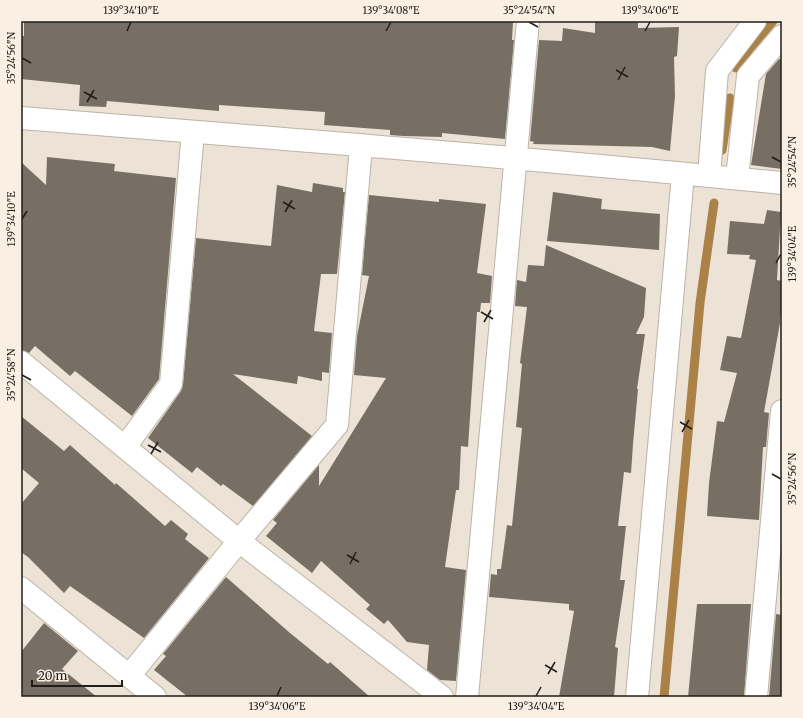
<svg xmlns="http://www.w3.org/2000/svg" width="803" height="718" font-family="Merriweather,serif">
<style>
.lines{fill:none;stroke-linecap:round;stroke-linejoin:round}
.stream{stroke:#aa8248;stroke-width:9}
.building{fill:#776f63}
.street-casing{stroke:#bcb3a7;stroke-width:24}
.street{stroke:#fff;stroke-width:22}
.ticks{fill:none;stroke:#211d19;stroke-width:1.5}
.neatline{fill:none;stroke:#211d19;stroke-width:1.5}
.ticks-label{font-size:10px;text-anchor:middle;fill:#211d19}
</style>
<rect width="100%" height="100%" fill="#ece3d6"/>
<g class="lines">
<path class="stream" d="M736 68 750 48 773 21
M722 150 730 98
M664 697 700 303 714 203"/>
</g>
<path class="building" d="M24 21 513 22 512 40H514L505 139 442 133V137L403 136 390 135V130L324 125 325 112 219 105V111L107 101 106 107 79 106 80 85 21 79 22 36H24Z
M595 21H638V28L679 27 677 56 674 57 675 96 670 151 652 147 533 144 534 142 530 141 539 40 562 41 563 28 595 33Z
M779 59 782 60V169L751 165 766 74Z
M47 157 115 164 114 171 176 178 159 379 132 416 75 371 70 376 35 346 29 353 21 350V162L46 185Z
M313 183 343 188V192H345L337 274H321L314 331 332 333 329 373 322 372V381L298 376 297 384 233 374 312 436 253 506 223 484 221 486 197 467 192 473 148 438 181 391 183 385 196 238 271 246 277 185 312 192Z
M553 192 602 199 601 209 660 214 659 250 547 241Z
M369 195 439 202V199L486 204 477 273 492 276 490 303H481L480 312H477L468 447 461 446 459 490H456L445 567 466 570 456 681 440 680 427 670 429 645 407 642 388 620 384 624 366 609 370 605 321 561 312 573 266 536 277 523 273 520 319 465V486L386 378 354 375 357 336 369 276 362 275Z
M767 210 781 212 777 280 782 281V299L780 323 764 412 769 413 766 447H763L759 520 707 516 709 483 717 421 724 422 737 373 720 370 727 336 741 338 756 260 749 259 750 255 727 254 730 221 764 224Z
M546 245 646 288 644 317 636 334H645L637 389H638L633 444 631 473 624 472 618 526H626L620 580H625L615 647 618 648 614 697H559L574 611 569 610V604L489 597 491 574 497 575V569H501L507 525 512 526 522 428 516 427 522 364 520 363 527 307 515 306 517 280 526 282 528 265 544 266Z
M21 416 64 451 70 445 115 485 116 483 165 526 171 520 188 534 185 539 209 558 144 638 70 586 64 593 28 557 21 552V504L39 483 21 468Z
M226 577 290 633 328 664 330 662 370 697H188L154 670 166 656 163 654Z
M697 604H751L744 697H688Z
M776 614 782 615V697H769Z
M44 623 78 651 62 669 97 697H21V652Z"/>
<g class="lines">
<defs>
<path id="street" d="M21 118C275 138 529 158 782 183
M709 176 717 71 755 21
M737 178 748 76 782 36
M21 362 239 541 442 697
M125 447 171 384 193 132
M21 588 155 697
M129 676 239 541 337 425 361 146
M467 697 528 21
M637 697 683 174
M756 697 782 411"/>
</defs>
<use href="#street" class="street-casing"/>
<use href="#street" class="street"/>
</g>
<path class="ticks" d="M529 22 538 27M127 31 131 22M386 31 391 22M645 31 650 22M22 58 31 63M616 70 628 77M618 80 625 67M84 92 97 99M87 102 94 90M772 157 781 162M283 202 295 209M285 212 292 200M22 219 27 211M776 263 781 254M481 312 493 319M484 322 491 310M22 375 31 380M680 422 692 429M682 432 689 420M148 445 161 452M151 454 158 442M772 474 781 479M347 555 359 562M350 564 356 552M545 665 557 672M548 674 555 662M277 696 281 687M536 696 541 687"/>
<rect width="803" height="718" fill="none" stroke="#f9f0e3" stroke-width="44"/>
<path d="M32 680v6h90v-6" fill="none" stroke="#211d19" stroke-width="2"/>
<text x="38" y="680" font-size="12" fill="#211d19" stroke="#f9f0e3" stroke-width="3" paint-order="stroke">20 m</text>
<rect x="22" y="22" width="759" height="674" class="neatline"/>
<g class="ticks-label">
<text x="131" y="14">139°34'10"E</text>
<text x="391" y="14">139°34'08"E</text>
<text x="529" y="14">35°24'54"N</text>
<text x="650" y="14">139°34'06"E</text>
<text transform="translate(11 58) rotate(-90)" y="4">35°24'56"N</text>
<text transform="translate(792 162) rotate(-90)" y="4">35°24'54"N</text>
<text transform="translate(11 219) rotate(-90)" y="4">139°34'10"E</text>
<text transform="translate(792 254) rotate(-90)" y="4">139°34'04"E</text>
<text transform="translate(11 375) rotate(-90)" y="4">35°24'58"N</text>
<text transform="translate(792 479) rotate(-90)" y="4">35°24'56"N</text>
<text x="277" y="710">139°34'06"E</text>
<text x="536" y="710">139°34'04"E</text>
</g>
</svg>
